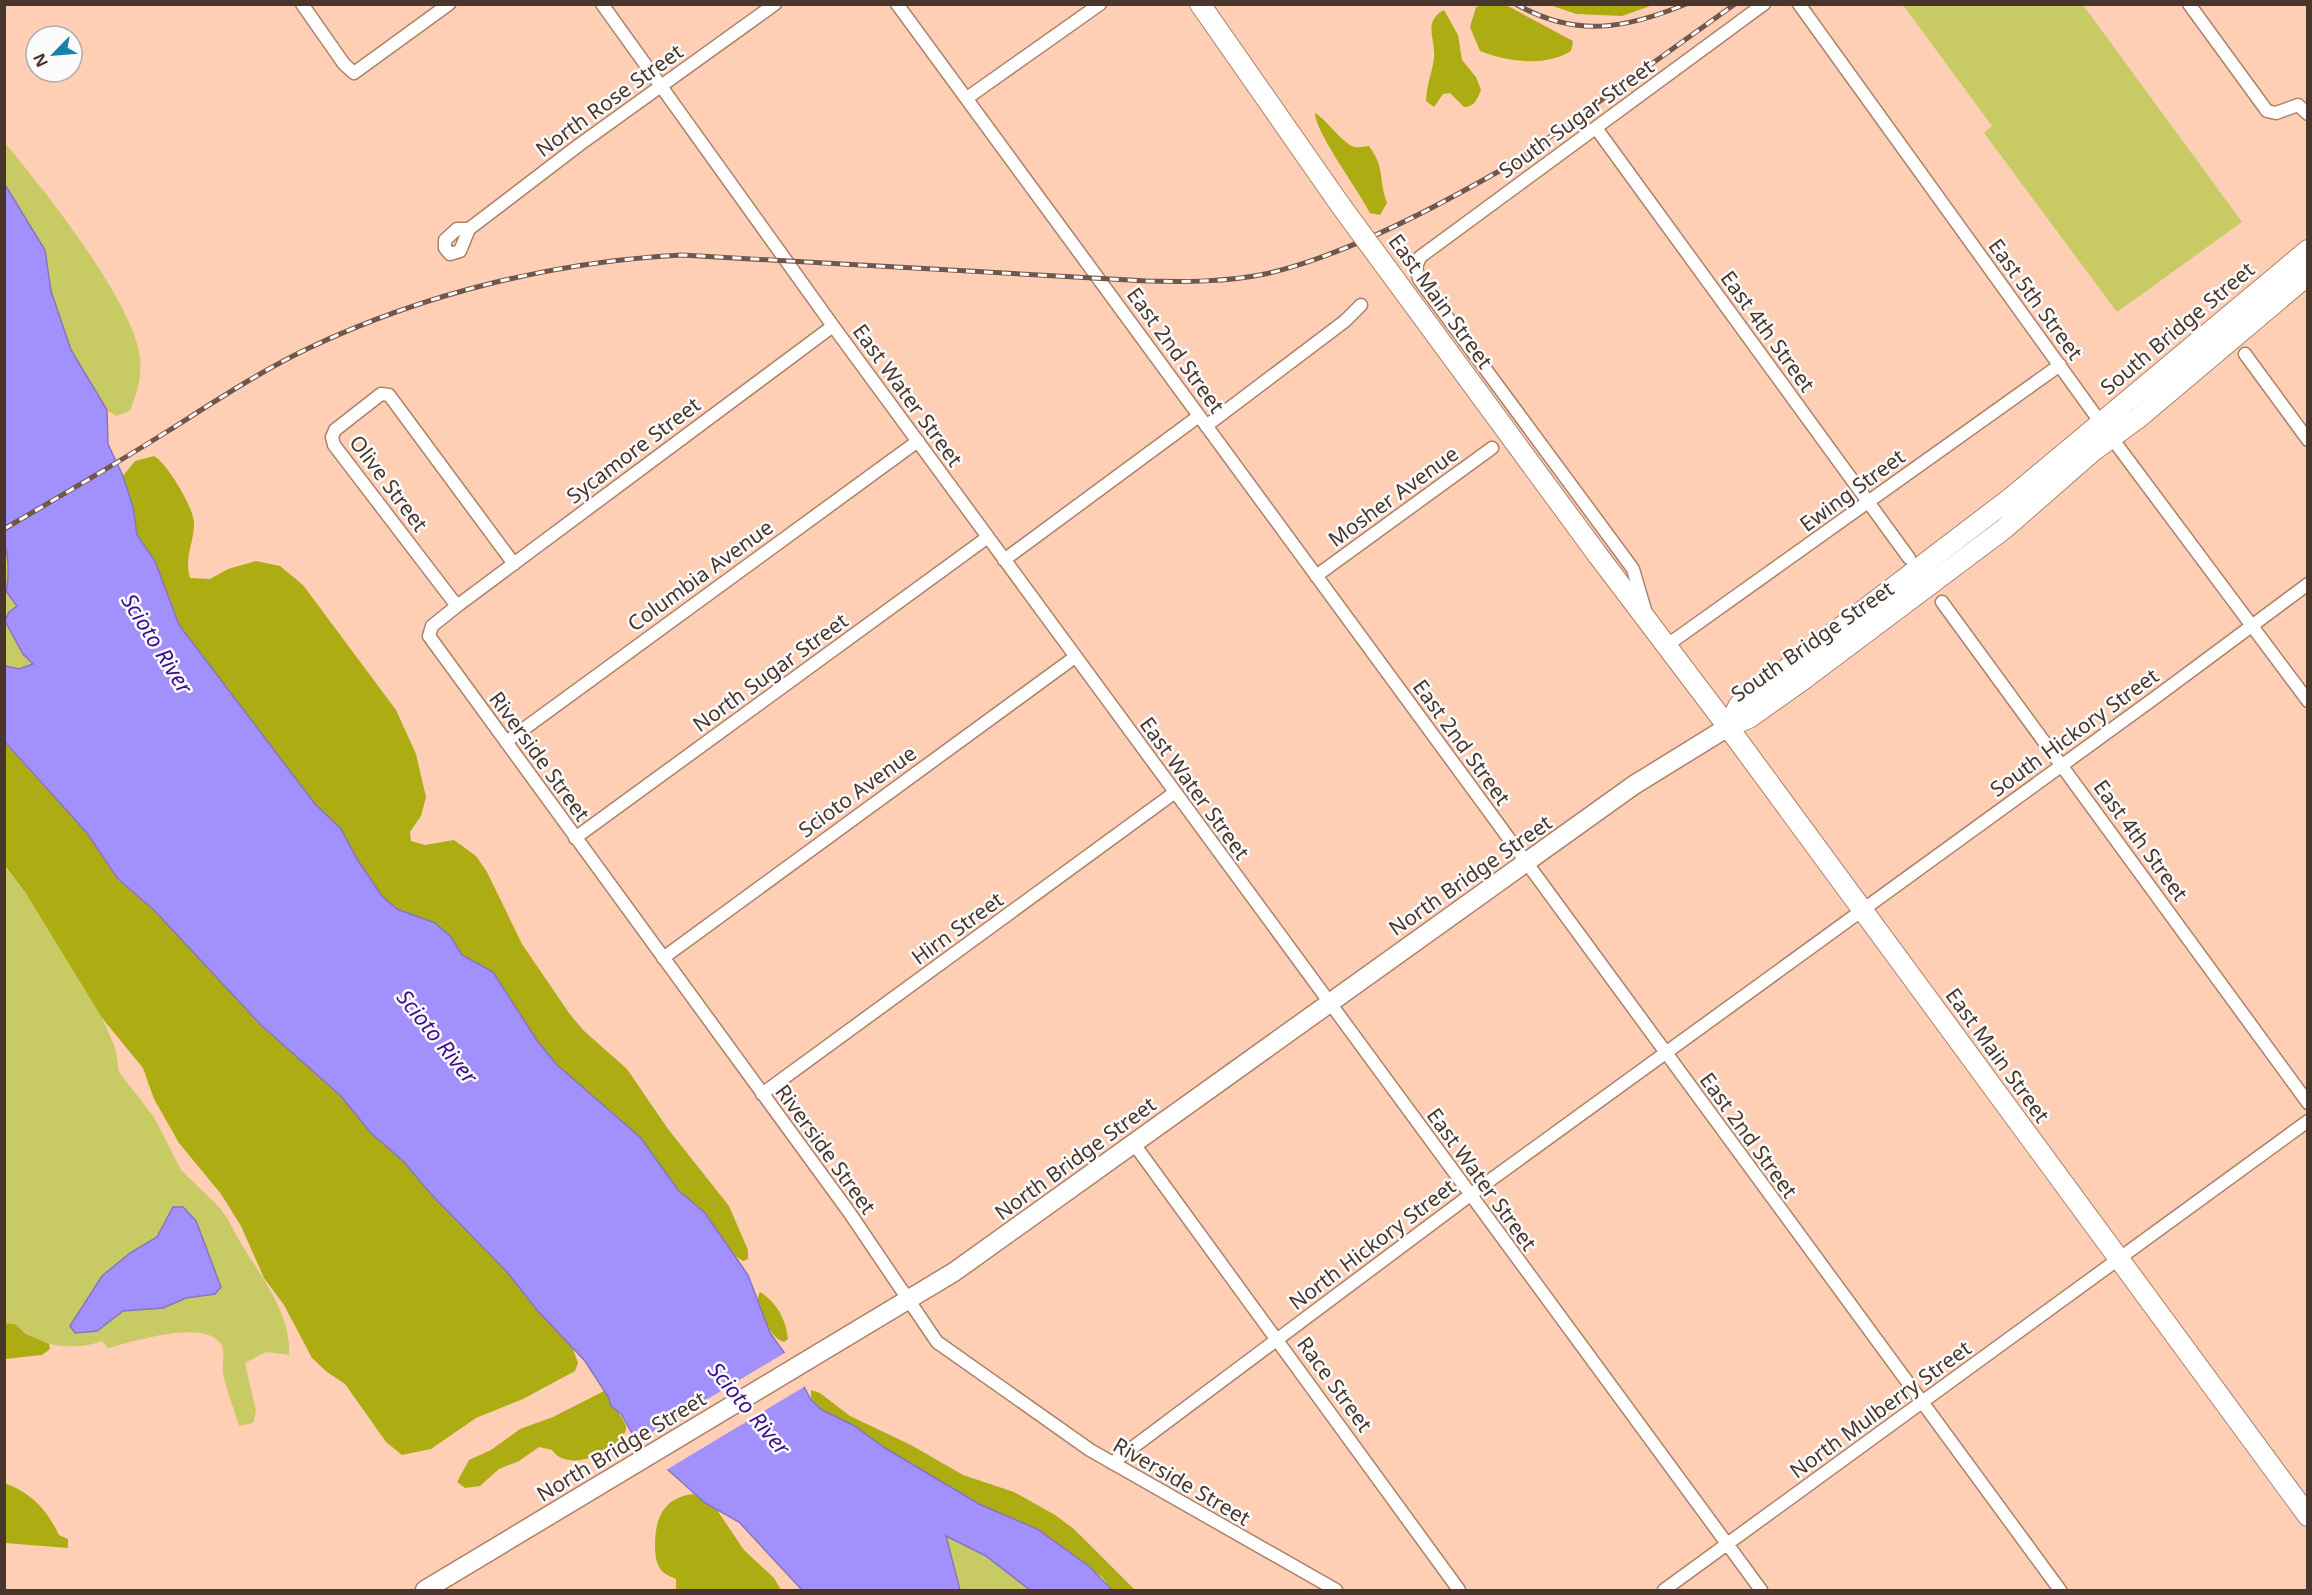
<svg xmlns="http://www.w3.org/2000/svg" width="2312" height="1595" font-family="'Noto Sans',sans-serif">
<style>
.green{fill:#c8ca63;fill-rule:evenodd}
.forest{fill:#adac13}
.water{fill:#a290fc;stroke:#8775bd;stroke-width:1.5}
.pier{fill:#ffcfb5}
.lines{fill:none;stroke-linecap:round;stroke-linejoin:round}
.minor-casing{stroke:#ad8169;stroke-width:15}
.secondary-casing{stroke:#ad8169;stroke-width:21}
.primary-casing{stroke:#ad8169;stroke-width:22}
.minor{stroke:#fff;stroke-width:12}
.secondary{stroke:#fff;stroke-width:18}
.primary{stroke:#fff;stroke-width:20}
.rail-casing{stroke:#705749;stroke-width:5}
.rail{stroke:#fbfbfb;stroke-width:3;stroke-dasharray:9;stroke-linecap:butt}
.primary-bridge-casing{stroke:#ad8169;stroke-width:22;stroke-linecap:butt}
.primary-bridge{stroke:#fff;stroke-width:20}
.labels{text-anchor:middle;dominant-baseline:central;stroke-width:5;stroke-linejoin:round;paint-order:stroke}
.street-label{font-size:21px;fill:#48352b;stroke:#fbfbfb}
.water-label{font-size:22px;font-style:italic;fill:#3e0d8f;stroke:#fbfbfb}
</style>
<rect width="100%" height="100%" fill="#ffcfb5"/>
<path class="green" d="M1903 5H2083L2242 222 2117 312 1984 133 1992 126Z
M4 142C42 187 134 302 140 358 142 378 137 393 130 411L116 416 107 410 71 350 51 291 45 250 5 183Z
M4 543 9 552 6 564 17 606 9 612 23 654 33 664 19 669 5 666Z
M4 866 25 892 102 1018 115 1047 119 1072 154 1117 181 1170 219 1207 228 1219C247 1262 292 1305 289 1355L266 1352 245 1363 256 1411 253 1423 239 1426C234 1409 226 1390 223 1373 222 1365 225 1353 222 1346 208 1317 132 1342 108 1348L102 1341C72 1352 38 1347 15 1324L5 1323ZM173 1207 215 1294 186 1298 163 1308 123 1311 97 1331 75 1333 70 1326 102 1276 130 1253 157 1237Z
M945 1536 986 1556 1030 1590H960Z"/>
<path class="forest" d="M1483 5H1506L1573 41 1571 51C1545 67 1508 62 1480 51L1470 27 1476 7Z
M1550 5 1653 4V5L1622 16 1576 14Z
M1444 10 1458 35 1462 60 1476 77 1481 90C1477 99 1475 107 1464 107L1450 93 1443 94 1434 107 1426 101C1427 82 1432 74 1434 58 1436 39 1422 22 1444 10Z
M1315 113C1326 119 1345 146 1355 147 1359 148 1365 146 1369 146 1386 170 1378 178 1387 203L1380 215 1370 213C1359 191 1315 132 1315 113Z
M154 456C167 463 194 508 194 523 194 544 184 556 190 578L210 579 228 569 256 561 280 566 303 585 396 710 416 754 426 797 421 816 410 832 411 841 425 845 454 840 476 856 487 872 522 944 569 1013 583 1030 627 1069 668 1129 729 1206 748 1250V1259L743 1261 734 1255 705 1213 678 1190 641 1138 556 1064 536 1039 493 972 462 955 451 937 435 923 397 909 382 896 357 859 341 829 315 805 179 625 155 561 137 535 133 507 123 476 135 461Z
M4 742 87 833 118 880 154 910 261 1025 341 1096 370 1132 404 1162 431 1194 507 1272 573 1349 578 1363 575 1371 523 1399 476 1418 431 1449 402 1455 386 1442 345 1384 327 1372 312 1358 284 1305 264 1278 241 1226 221 1194 179 1143 154 1099 143 1068 102 1018 25 892 5 866Z
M760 1292C777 1302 786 1320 788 1339L784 1342C770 1339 752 1304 760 1292Z
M4 1323 15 1324 26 1334 49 1344 50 1349 42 1355 5 1359Z
M811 1390 820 1393 850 1416 911 1445 963 1475 1014 1492 1055 1515 1074 1529 1135 1590H1112L1102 1577 1037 1529 979 1504 885 1448 853 1425 822 1410 811 1400Z
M604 1391C607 1395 626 1423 626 1426 628 1448 569 1476 552 1450L539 1447 519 1461 499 1469 480 1486 465 1488 457 1482 469 1460 491 1450 520 1429 553 1417Z
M4 1483C31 1492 47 1510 59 1535L68 1539V1548L5 1543Z
M694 1494 717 1510 744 1550 774 1578 781 1590H676V1579C672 1577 666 1575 663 1572 656 1566 655 1554 655 1545 655 1518 664 1497 694 1494Z"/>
<path class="water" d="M4 183 45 250 51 291 71 350 107 410 108 444 123 476 133 507 137 535 155 561 179 625 315 804 341 829 357 859 382 896 397 909 435 923 451 937 462 955 493 972 536 1039 556 1064 641 1138 678 1190 705 1213 748 1275 770 1333 791 1362 811 1400 822 1410 853 1425 885 1448 979 1504 1037 1529 1090 1567 1112 1590H1030L986 1556 946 1536 960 1590H802L739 1522 705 1503 637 1442 621 1414 611 1406 609 1398 585 1361 537 1310 507 1272 431 1194 404 1162 370 1132 341 1096 261 1025 154 910 118 879 87 833 5 742V666L19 669 33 664 23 654 5 621 9 612 17 606 6 591C9 581 9 553 4 543Z
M173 1207H183L196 1221 221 1287 215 1294 186 1298 163 1308 123 1311 97 1331 75 1333 70 1326 102 1276 130 1253 157 1237Z"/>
<path class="pier" d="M788 1351 807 1385 663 1472 634 1443Z"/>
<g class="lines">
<defs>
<path id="minor" d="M302 4 344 64 354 73 449 4
M602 4 833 326 1761 1590
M897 4 2060 1590
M1799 4 2111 437 2308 701
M2189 4 2267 111 2276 113 2298 105 2308 114
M967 98 1100 4
M1596 128 1909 558
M469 229 460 251 450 254 445 248V240L457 229H469L579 145 775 4
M833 326 457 606 432 626 429 636 849 1212 937 1342 1090 1450 1336 1590
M2245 354 2308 440
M1206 426 1345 321 1361 305
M1004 560 1199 416
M1316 576 1492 448
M1942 602 2308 1103
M457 606 334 445 332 437 335 430 381 394 389 395 514 564
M1645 610 1633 569 1419 279 1416 267 1420 257 1764 4
M1666 646 2060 365
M506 742 918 441
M575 838 988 537
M663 958 1075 657
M762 1094 1174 793
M1134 1144 1459 1590
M1112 1463 1485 1184 2156 697 2308 584
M1664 1590 2308 1121"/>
<path id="secondary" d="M425 1590 954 1272 1634 785 1728 727"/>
<path id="primary" d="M1200 4 1341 206
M1597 554 1728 727 2308 1516
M1728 727 1739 705 2012 497 2308 250
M1728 727 1749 718 1804 679 2004 529 2092 452 2137 419 2308 275"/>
</defs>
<use href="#minor" class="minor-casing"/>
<use href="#secondary" class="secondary-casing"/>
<use href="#primary" class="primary-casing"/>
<use href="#minor" class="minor"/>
<use href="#secondary" class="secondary"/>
<use href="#primary" class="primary"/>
<defs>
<path id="rail" d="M1516 4C1575 38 1626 29 1686 4
M4 529C59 497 114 465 168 431 214 402 259 372 309 348 425 293 553 262 681 255L1147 281C1186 282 1226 282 1265 274 1346 256 1444 203 1515 162L1735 4"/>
</defs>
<use href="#rail" class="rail-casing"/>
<use href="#rail" class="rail"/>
<defs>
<path id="primary-bridge" d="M1341 206 1597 554"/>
</defs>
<use href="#primary-bridge" class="primary-bridge-casing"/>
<use href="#primary-bridge" class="primary-bridge"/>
</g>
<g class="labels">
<g class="street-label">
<text transform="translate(609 100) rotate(-36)">North Rose Street</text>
<text transform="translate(1576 118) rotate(-36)">South Sugar Street</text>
<text transform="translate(2036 299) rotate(54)">East 5th Street</text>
<text transform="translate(1441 301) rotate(54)">East Main Street</text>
<text transform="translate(2177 328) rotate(-40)">South Bridge Street</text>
<text transform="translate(1768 331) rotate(54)">East 4th Street</text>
<text transform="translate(1176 350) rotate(54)">East 2nd Street</text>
<text transform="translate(908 395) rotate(54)">East Water Street</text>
<text transform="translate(633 450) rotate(-37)">Sycamore Street</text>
<text transform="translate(389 483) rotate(53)">Olive Street</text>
<text transform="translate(1852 490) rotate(-36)">Ewing Street</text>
<text transform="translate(1393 496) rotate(-36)">Mosher Avenue</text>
<text transform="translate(700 575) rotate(-36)">Columbia Avenue</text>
<text transform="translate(1812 641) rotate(-35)">South Bridge Street</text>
<text transform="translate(770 672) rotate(-36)">North Sugar Street</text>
<text transform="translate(2074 732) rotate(-36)">South Hickory Street</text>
<text transform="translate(1462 742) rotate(54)">East 2nd Street</text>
<text transform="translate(540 756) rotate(54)">Riverside Street</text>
<text transform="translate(1195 788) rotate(54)">East Water Street</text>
<text transform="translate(857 791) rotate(-36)">Scioto Avenue</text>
<text transform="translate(2141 840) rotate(54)">East 4th Street</text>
<text transform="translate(1470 875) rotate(-35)">North Bridge Street</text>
<text transform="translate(957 928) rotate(-36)">Hirn Street</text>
<text transform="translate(1998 1055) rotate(54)">East Main Street</text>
<text transform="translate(1749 1135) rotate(54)">East 2nd Street</text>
<text transform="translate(826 1149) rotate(54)">Riverside Street</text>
<text transform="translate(1075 1158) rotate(-36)">North Bridge Street</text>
<text transform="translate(1482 1179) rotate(54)">East Water Street</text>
<text transform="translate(1372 1244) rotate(-37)">North Hickory Street</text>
<text transform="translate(1335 1384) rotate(54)">Race Street</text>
<text transform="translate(1880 1409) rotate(-36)">North Mulberry Street</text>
<text transform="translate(621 1446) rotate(-31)">North Bridge Street</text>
<text transform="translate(1182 1481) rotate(30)">Riverside Street</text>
</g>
<g class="water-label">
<text transform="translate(158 643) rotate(58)">Scioto River</text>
<text transform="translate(438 1036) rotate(51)">Scioto River</text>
<text transform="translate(750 1408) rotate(50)">Scioto River</text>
</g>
</g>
<rect width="2312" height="1595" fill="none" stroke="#48352b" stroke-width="12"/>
<g transform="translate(54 54) rotate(245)"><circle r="28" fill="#fbfbfb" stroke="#b3aca8" stroke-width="1.5"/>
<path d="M0-4.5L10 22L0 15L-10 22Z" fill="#1482aa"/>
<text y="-9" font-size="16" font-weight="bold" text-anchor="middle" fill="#48352b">N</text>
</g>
</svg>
